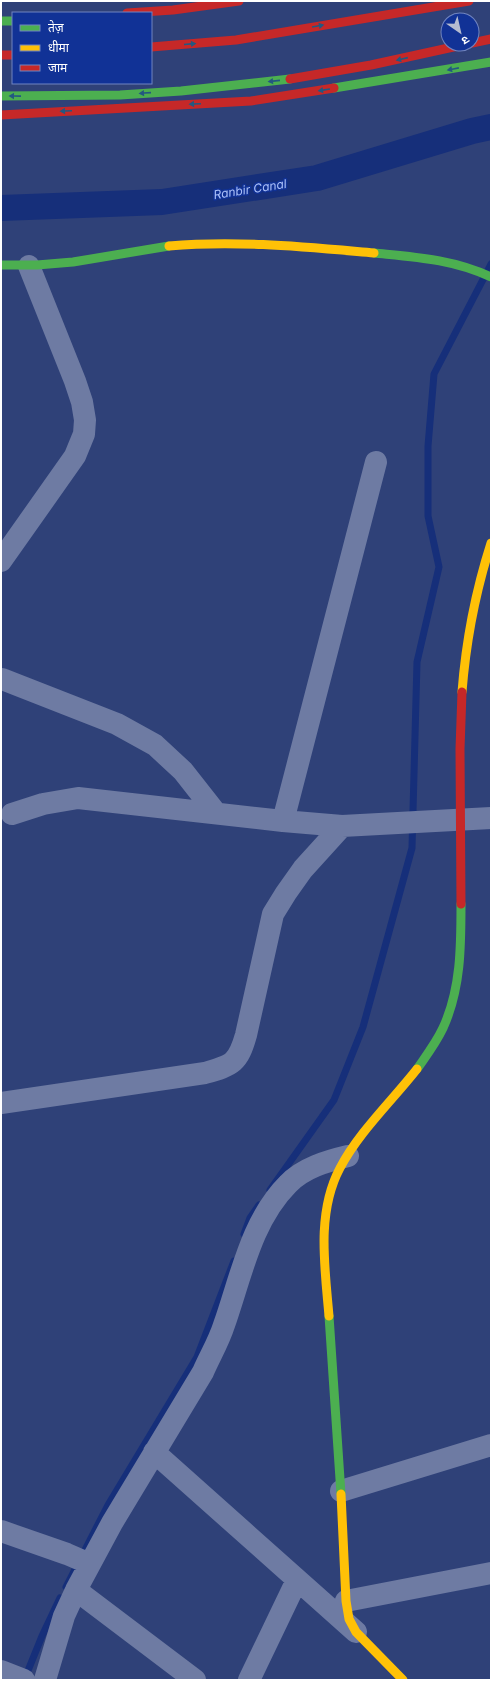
<svg xmlns="http://www.w3.org/2000/svg" width="492" height="1681" font-family="Inter,'Noto Sans Devanagari',sans-serif">
<style>
.lines{fill:none;stroke-linecap:round;stroke-linejoin:round}
.stream{stroke:#162f7a;stroke-width:7}
.canal{stroke:#162f7a;stroke-width:26}
.street{stroke:#6e7ba3;stroke-width:22}
.fast{stroke:#4caf50;stroke-width:9}
.slow{stroke:#ffc107;stroke-width:9}
.jam{stroke:#c62828;stroke-width:9}
.oneway{fill:#235881}
.labels{text-anchor:middle;dominant-baseline:central;stroke-width:3;stroke-linejoin:round;paint-order:stroke}
.water-label{font-size:12px;font-style:italic;fill:#adc2fa;stroke:#113296}
</style>
<rect width="100%" height="100%" fill="#2f4178"/>
<g class="lines">
<path class="stream" d="M270 1190 334 1100 363 1027 412 848 417 662 439 567 428 516V446L434 374 491 264
M244 1234 250 1218 259 1205
M66 1587 108 1505 197 1357 234 1261
M25 1678 42 1636 60 1598"/>
<path class="canal" d="M1 208 162 202 317 178 472 131 491 127"/>
<path class="street" d="M1 561 75 456 84 434 85 420 82 402 75 381 29 266
M2 679 117 724 155 745 183 771 216 813
M12 814 43 804 78 798 283 821 342 826 491 818
M283 821 376 462
M1 1103 205 1073C233 1065 238 1063 246 1035L273 914 286 893 303 869 342 826
M154 1452 356 1632
M341 1491 491 1445
M1 1531 67 1554 90 1564
M76 1590 195 1680
M346 1601 491 1573
M1 1671 24 1680
M45 1680 64 1616 76 1590 112 1523 203 1372C210 1356 219 1341 224 1325 241 1277 251 1221 288 1184 303 1168 327 1161 348 1156
M249 1680 297 1580"/>
<path class="fast" d="M1 21H13
M334 88 491 62
M1 96 120 95 181 91 290 79
M374 253C414 257 453 259 491 277
M1 265H37L73 262 169 246
M417 1069C426 1056 436 1043 443 1028 461 989 461 946 461 904
M329 1316 341 1494"/>
<path class="slow" d="M169 246C238 240 305 247 374 253
M462 692C466 640 475 593 491 543
M329 1316C325 1268 316 1213 340 1168 359 1132 391 1102 417 1069
M341 1494 346 1601 349 1619 356 1632 403 1680"/>
<path class="jam" d="M127 13 173 10 239 1
M472 43 491 39
M151 47 236 40 469 1
M1 55H13
M290 79 371 65 467 44
M1 115 251 101 334 88
M461 904 460 749 462 692"/>
</g>
<defs><path id="oneway-solid" d="M-6-.8H1V-3.2L6.5 0L1 3.2V.8H-6Z"/></defs>
<g class="oneway">
<use href="#oneway-solid" transform="translate(318 26) rotate(-10)"/>
<use href="#oneway-solid" transform="translate(190 44) rotate(-5)"/>
<use href="#oneway-solid" transform="translate(402 59) rotate(167)"/>
<use href="#oneway-solid" transform="translate(453 69) rotate(169)"/>
<use href="#oneway-solid" transform="translate(274 81) rotate(174)"/>
<use href="#oneway-solid" transform="translate(324 90) rotate(171)"/>
<use href="#oneway-solid" transform="translate(145 93) rotate(176)"/>
<use href="#oneway-solid" transform="translate(15 96) rotate(-179)"/>
<use href="#oneway-solid" transform="translate(195 104) rotate(177)"/>
<use href="#oneway-solid" transform="translate(66 111) rotate(177)"/>
</g>
<g class="labels">
<g class="water-label">
<text transform="translate(250 189) rotate(-9)">Ranbir Canal</text>
</g>
</g>
<rect width="492" height="1681" fill="none" stroke="#ffffff" stroke-width="4"/>
<rect x="12" y="12" width="140" height="72" fill="#113296" stroke="#7084c0"/>
<rect x="20" y="25" width="20" height="6" fill="#4caf50" stroke="#7084c0"/>
<text x="48" y="32" font-size="12" fill="#ffffff">तेज़</text>
<rect x="20" y="45" width="20" height="6" fill="#ffc107" stroke="#7084c0"/>
<text x="48" y="52" font-size="12" fill="#ffffff">धीमा</text>
<rect x="20" y="65" width="20" height="6" fill="#c62828" stroke="#7084c0"/>
<text x="48" y="72" font-size="12" fill="#ffffff">जाम</text>
<g transform="translate(460 32) rotate(146)"><circle r="19" fill="#113296" stroke="#7084c0"/>
<path d="M0-3L7 15L0 10L-7 15Z" fill="#b6bcd0"/>
<text y="-6" font-size="11" font-weight="bold" text-anchor="middle" fill="#ffffff">उ</text>
</g>
</svg>
